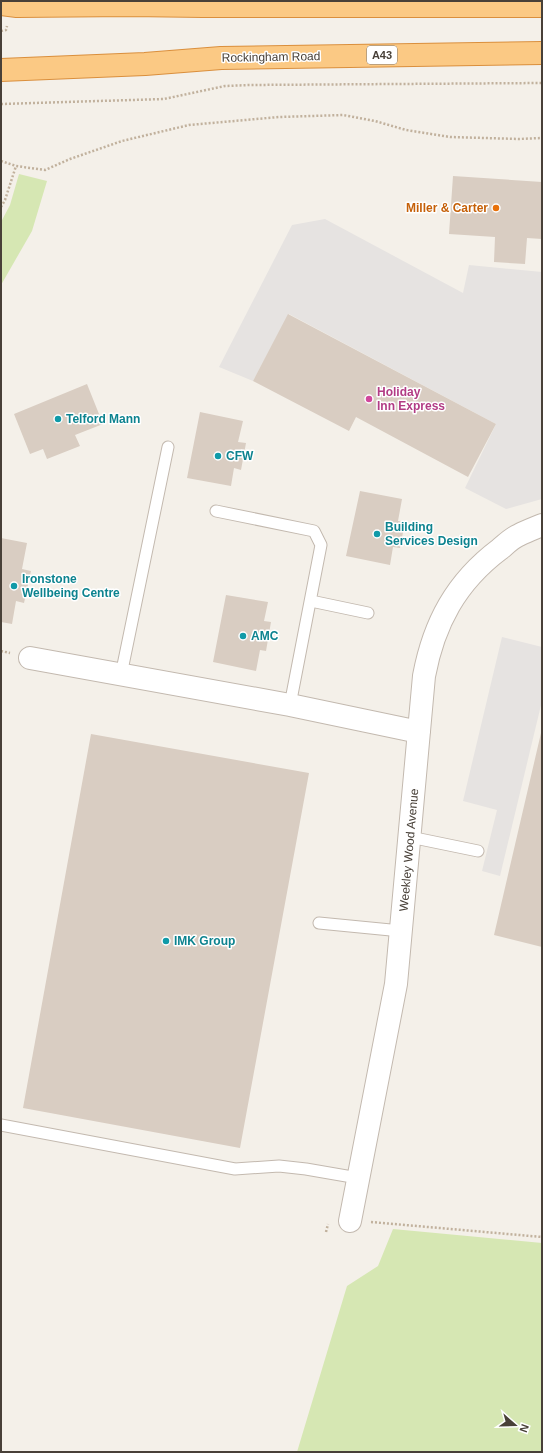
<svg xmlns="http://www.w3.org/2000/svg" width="543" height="1453" font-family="Helvetica,sans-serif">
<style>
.green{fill:#d6e7b3}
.parking{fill:#e6e3e1}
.building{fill:#d9cdc2}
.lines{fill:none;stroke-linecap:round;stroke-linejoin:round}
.service-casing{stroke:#c3b9af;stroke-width:13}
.minor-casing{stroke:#c3b9af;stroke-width:24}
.trunk-casing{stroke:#da8f3d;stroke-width:24}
.path{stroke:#c1b19d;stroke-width:2.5;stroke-dasharray:2 2;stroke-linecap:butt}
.service{stroke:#fff;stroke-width:11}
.minor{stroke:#fff;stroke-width:22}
.trunk{stroke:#fbc984;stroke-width:22}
.food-dot{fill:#e8710a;stroke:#fff;stroke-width:1.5}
.hotel-dot{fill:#d1479c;stroke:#fff;stroke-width:1.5}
.culture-dot{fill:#0f9aa8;stroke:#fff;stroke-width:1.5}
.labels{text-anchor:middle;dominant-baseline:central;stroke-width:3;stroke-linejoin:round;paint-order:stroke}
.shield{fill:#fff;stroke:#7f7974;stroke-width:1}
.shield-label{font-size:11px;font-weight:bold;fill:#484038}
.street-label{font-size:12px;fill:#484038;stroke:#fff}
.food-label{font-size:12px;font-weight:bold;fill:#c56008;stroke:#fff;text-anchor:end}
.hotel-label{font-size:12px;font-weight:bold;fill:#b23c85;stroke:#fff;text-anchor:start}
.culture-label{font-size:12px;font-weight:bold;fill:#0d838f;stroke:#fff;text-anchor:start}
</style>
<rect width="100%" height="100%" fill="#f4f0e9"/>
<path class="green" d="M19 174 47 181 32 231 1 285V222L10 205Z
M393 1229 542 1243V1452H297L347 1286 378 1266Z"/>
<path class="parking" d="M325 219 463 293 469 265 542 272V499L506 509 465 488 496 424 289 314 253 381 219 367 292 225Z
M502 637 542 647V701L500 876 482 871 497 810 463 801Z"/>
<path class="building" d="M453 176 542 182V239L527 238 525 264 494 262 495 237 449 234Z
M288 314 496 424 468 477 356 417 349 431 253 381Z
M87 384 103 424 75 435 80 446 47 459 43 449 30 454 14 414Z
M200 412 243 421 238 442 246 443 241 470 234 468 231 486 187 478Z
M360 491 402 499 398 521 405 522 400 548 393 547 390 565 346 556Z
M1 538 27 543 22 569 31 571 24 603 16 601 12 624 1 622Z
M226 595 268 602 264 621 271 622 266 651 260 650 256 671 213 662Z
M541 733H542V947L494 935Z
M91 734 309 773 240 1148 23 1108Z"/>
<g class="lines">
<defs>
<path id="service" d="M216 511 314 531 321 545 290 705
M311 601 368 613
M121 675 168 447
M410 837 478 851
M319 923 401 931
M1 1125 235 1169 279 1166 306 1169 358 1178"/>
<path id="minor" d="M30 658 290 705 419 732
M350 1221 396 984 424 676C434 623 456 582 500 549 506 544 512 538 519 535 527 531 535 528 542 525"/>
<path id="trunk" d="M1 4 17 6 131 5 203 6H542
M1 70 145 64 221 58 542 53"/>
</defs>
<use href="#service" class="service-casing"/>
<use href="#minor" class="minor-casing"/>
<use href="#trunk" class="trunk-casing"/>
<path class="path" d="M1 31 6 30 7 26
M1 104 164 99 225 86 249 85 542 83
M1 161 16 166 45 170 70 159 122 141 189 125 279 117 343 115 375 121 406 130 450 137 519 139 542 138
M1 207 5 200 16 166
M1 651 10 653
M371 1222 542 1237
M326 1232 328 1224"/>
<use href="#service" class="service"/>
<use href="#minor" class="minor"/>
<use href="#trunk" class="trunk"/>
</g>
<circle class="food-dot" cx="496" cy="208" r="4"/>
<circle class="hotel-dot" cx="369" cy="399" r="4"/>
<g class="culture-dot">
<circle cx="58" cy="419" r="4"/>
<circle cx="218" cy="456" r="4"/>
<circle cx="377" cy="534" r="4"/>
<circle cx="14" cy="586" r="4"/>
<circle cx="243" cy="636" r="4"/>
<circle cx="166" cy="941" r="4"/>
</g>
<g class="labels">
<rect class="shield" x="367" y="46" width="30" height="18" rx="3"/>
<g class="shield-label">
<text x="382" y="55">A43</text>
</g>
<g class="street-label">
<text transform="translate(271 57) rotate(-1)">Rockingham Road</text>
<text transform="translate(409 850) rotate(-85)">Weekley Wood Avenue</text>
</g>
<g class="food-label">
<text x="488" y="208">Miller &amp; Carter</text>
</g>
<g class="hotel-label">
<text x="377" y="392">Holiday<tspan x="377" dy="14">Inn Express</tspan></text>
</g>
<g class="culture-label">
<text x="66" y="419">Telford Mann</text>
<text x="226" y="456">CFW</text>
<text x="385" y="527">Building<tspan x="385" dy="14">Services Design</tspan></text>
<text x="22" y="579">Ironstone<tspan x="22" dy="14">Wellbeing Centre</tspan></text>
<text x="251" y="636">AMC</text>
<text x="174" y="941">IMK Group</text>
</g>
</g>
<rect width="543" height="1453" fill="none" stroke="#484038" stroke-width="4"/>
<g transform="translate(515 1425) rotate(110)" stroke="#ffffff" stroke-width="3" paint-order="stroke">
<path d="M0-3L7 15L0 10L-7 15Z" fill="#484038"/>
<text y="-6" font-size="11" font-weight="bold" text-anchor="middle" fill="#484038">N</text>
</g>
</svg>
